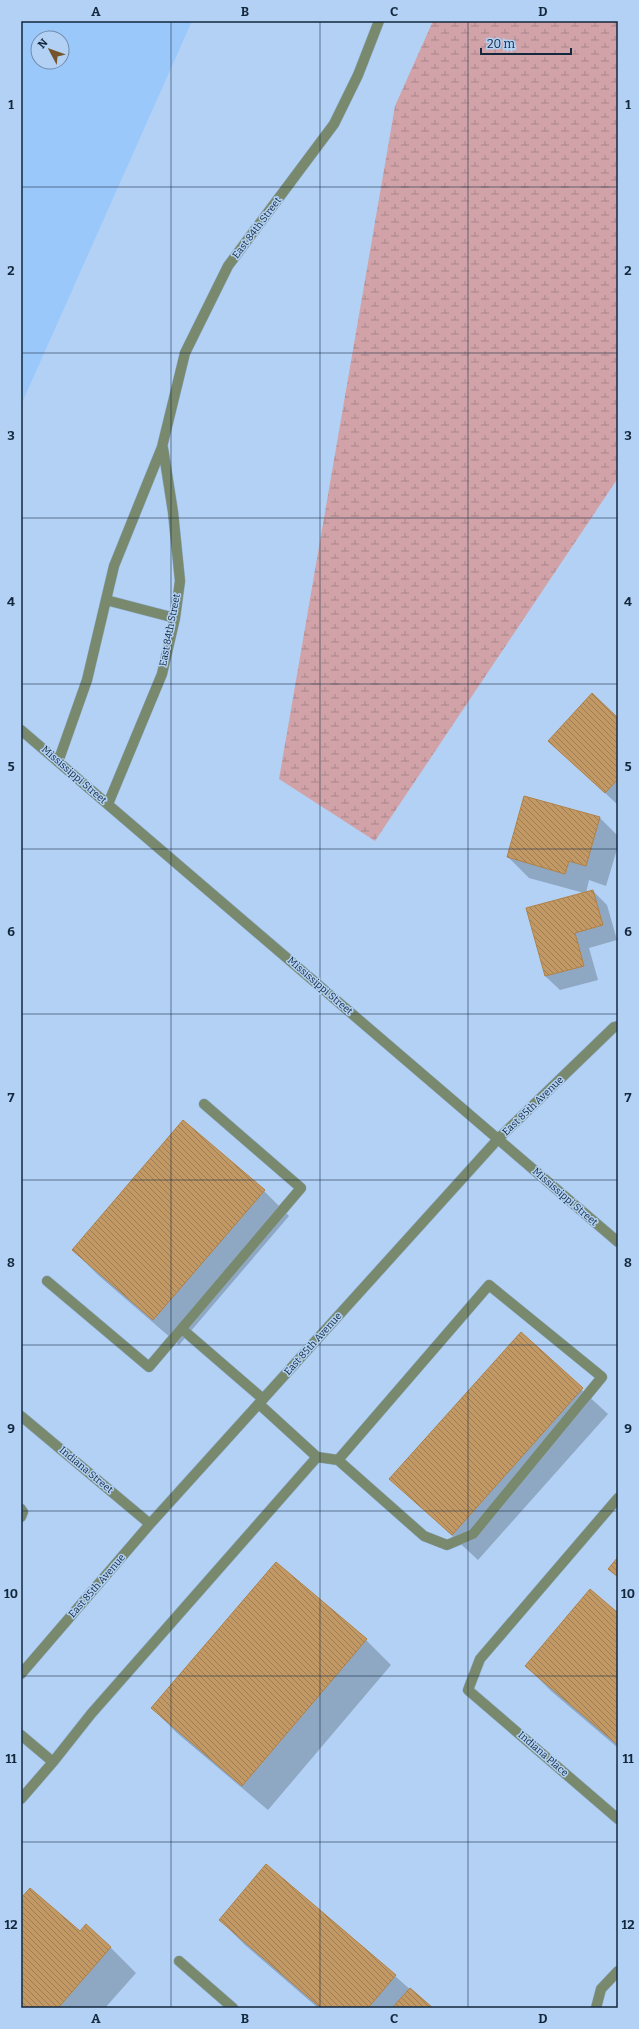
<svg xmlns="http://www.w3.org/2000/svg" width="639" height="2029" font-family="Bitter,serif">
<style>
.built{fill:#9bc8fb;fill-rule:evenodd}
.wetland{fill:url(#wetland-marsh)}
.shadow{fill:#0003}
.building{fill:url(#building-back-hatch);stroke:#b18144}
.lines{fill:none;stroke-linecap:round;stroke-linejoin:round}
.minor-casing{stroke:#92afcf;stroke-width:11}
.minor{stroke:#79896d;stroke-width:10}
.grid{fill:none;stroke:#13273d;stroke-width:1;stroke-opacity:0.55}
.labels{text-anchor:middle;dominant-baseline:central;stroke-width:3;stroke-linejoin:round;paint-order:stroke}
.street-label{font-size:10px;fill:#13273d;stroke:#b2d1f4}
.neatline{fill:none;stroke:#13273d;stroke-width:1.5}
.grid-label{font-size:13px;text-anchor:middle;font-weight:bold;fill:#13273d}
</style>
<defs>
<pattern id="wetland-marsh" width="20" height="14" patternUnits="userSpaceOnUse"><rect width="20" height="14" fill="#d1a3a8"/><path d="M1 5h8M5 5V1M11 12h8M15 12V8" fill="none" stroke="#a8858a"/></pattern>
<pattern id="building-back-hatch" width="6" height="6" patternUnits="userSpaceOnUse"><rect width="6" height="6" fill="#c29965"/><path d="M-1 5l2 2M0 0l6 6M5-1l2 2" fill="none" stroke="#9c7d54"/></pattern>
</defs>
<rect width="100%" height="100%" fill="#b2d1f4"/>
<path class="built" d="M21 21H192L21 405ZM38 38H62V62H38Z"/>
<path class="wetland" d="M433 21H618V478L375 841 279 779 395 106Z"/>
<path class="shadow" d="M618 719V805L549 741Z
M600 818 618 836V846L606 886 589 880 586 893 593 891 607 905 617 940 589 948 598 980 560 990 545 976 527 909 584 893 529 878 508 857Z
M264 1191 289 1216 179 1345 98 1275 73 1250Z
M521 1334 608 1414 478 1560 391 1479Z
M276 1563 366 1640 391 1665 268 1810 177 1733 152 1708Z
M618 1615V1748L551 1691 526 1666Z
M21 1899 80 1933 110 1947 136 1973 105 2008H21Z
M220 1920 395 1976 431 2008H318L245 1945Z"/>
<path class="building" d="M592 693 618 718V779L605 793 548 741Z
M524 796 600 817 586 866 569 861 565 874 507 857Z
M593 890 603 925 575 933 584 966 545 976 526 908Z
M183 1120 265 1190 153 1320 72 1250Z
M521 1332 583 1388 452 1535 389 1479Z
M618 1557V1577L608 1569Z
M276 1562 367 1639 242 1786 151 1708Z
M590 1589 618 1613V1745L525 1666Z
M266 1864 396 1975 368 2008H321L219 1920Z
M30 1888 80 1931 86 1924 111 1947 58 2008H21V1898Z
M410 1988 433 2008H392Z"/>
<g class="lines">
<defs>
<path id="minor" d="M106 600 175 618
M21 730 618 1242
M58 762 87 680 114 566 162 447 185 353 228 266 334 124 358 75 379 21
M108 804 162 674 175 618 180 581 173 512 163 448
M47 1281 149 1367 301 1188 204 1104
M182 1329 263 1399
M259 1404 317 1457
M21 1416 150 1524
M618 1498 480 1659 468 1690 618 1819
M21 1509 23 1512 21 1517
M21 1674 150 1524 498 1139 614 1027 618 1026
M21 1735 53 1762
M21 1799 53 1762 91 1714 317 1457 338 1460 424 1536 447 1545 473 1534 602 1377 489 1285 338 1460
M179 1961 233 2008
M596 2008 601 1989 618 1971"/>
</defs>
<use href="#minor" class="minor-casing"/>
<use href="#minor" class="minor"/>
</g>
<path class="grid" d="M171 21V2008M320 21V2008M468 21V2008M21 187H618M21 353H618M21 518H618M21 684H618M21 849H618M21 1014H618M21 1180H618M21 1345H618M21 1511H618M21 1676H618M21 1842H618"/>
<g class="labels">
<g class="street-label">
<text transform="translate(257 228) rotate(-53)">East 84th Street</text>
<text transform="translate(170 630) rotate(-79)">East 84th Street</text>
<text transform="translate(74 775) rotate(41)">Mississippi Street</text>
<text transform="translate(320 986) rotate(41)">Mississippi Street</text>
<text transform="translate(533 1106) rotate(-44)">East 85th Avenue</text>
<text transform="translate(565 1197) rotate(41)">Mississippi Street</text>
<text transform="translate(313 1344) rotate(-48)">East 85th Avenue</text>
<text transform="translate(86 1470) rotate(40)">Indiana Street</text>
<text transform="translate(97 1586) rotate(-49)">East 85th Avenue</text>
<text transform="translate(543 1754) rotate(41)">Indiana Place</text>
</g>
</g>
<rect width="639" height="2029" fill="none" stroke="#b2d1f4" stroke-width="44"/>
<g transform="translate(50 50) rotate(311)"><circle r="19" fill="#b2d1f4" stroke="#728dab"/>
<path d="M0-3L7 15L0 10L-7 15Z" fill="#75542b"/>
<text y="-6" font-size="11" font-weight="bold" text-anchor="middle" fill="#13273d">N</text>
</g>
<path d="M481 48v6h90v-6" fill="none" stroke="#13273d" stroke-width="2"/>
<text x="487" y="48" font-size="12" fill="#13273d" stroke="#b2d1f4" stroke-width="3" paint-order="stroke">20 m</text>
<rect x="22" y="22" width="595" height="1985" class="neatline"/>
<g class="grid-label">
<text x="96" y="16">A</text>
<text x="245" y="16">B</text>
<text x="394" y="16">C</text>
<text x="543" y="16">D</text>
<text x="11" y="109">1</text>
<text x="628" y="109">1</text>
<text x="11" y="275">2</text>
<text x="628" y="275">2</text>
<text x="11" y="440">3</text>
<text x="628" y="440">3</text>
<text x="11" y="606">4</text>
<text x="628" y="606">4</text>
<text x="11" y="771">5</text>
<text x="628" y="771">5</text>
<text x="11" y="936">6</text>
<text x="628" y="936">6</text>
<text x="11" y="1102">7</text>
<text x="628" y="1102">7</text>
<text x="11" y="1267">8</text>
<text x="628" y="1267">8</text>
<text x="11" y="1433">9</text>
<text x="628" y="1433">9</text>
<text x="11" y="1598">10</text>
<text x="628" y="1598">10</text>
<text x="11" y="1763">11</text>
<text x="628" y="1763">11</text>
<text x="11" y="1929">12</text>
<text x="628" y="1929">12</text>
<text x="96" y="2023">A</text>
<text x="245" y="2023">B</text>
<text x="394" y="2023">C</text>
<text x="543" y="2023">D</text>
</g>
</svg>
